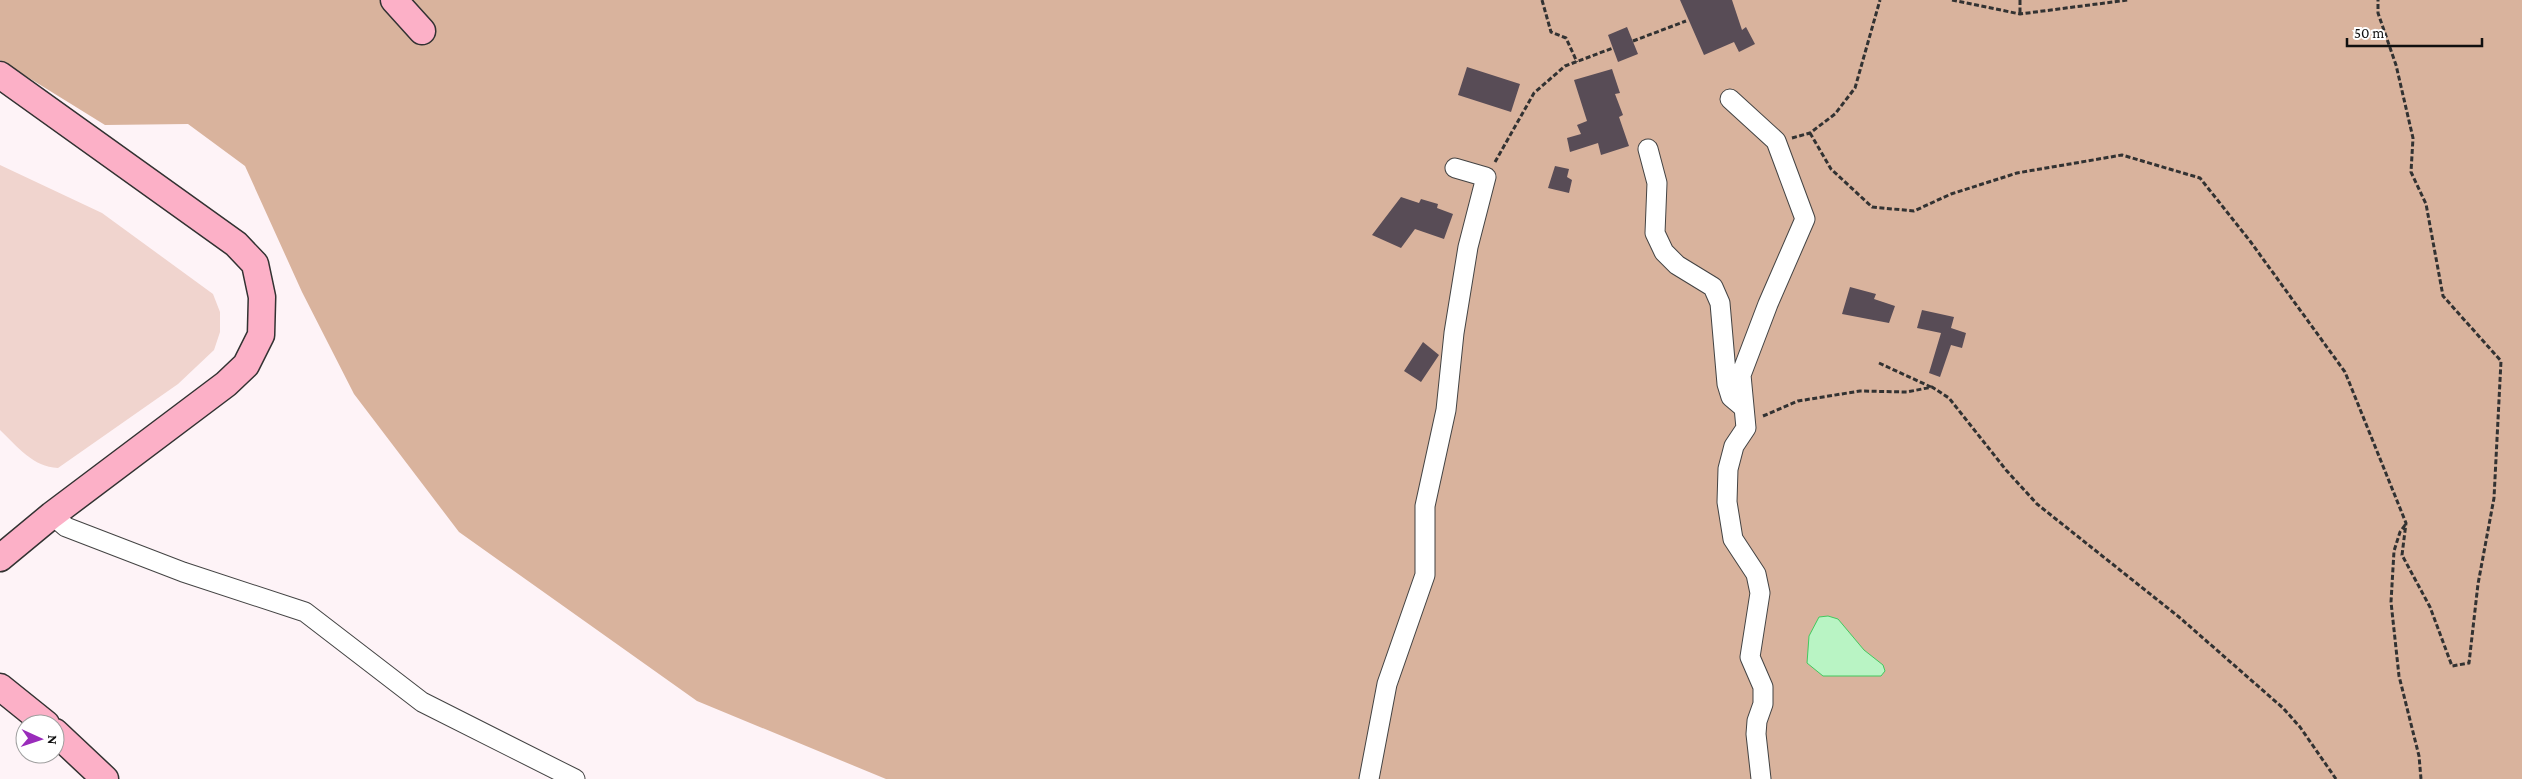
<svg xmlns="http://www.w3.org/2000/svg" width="2522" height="779" font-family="'Crimson Pro',serif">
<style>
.forest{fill:#d9b39d}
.pitch{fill:#f0d4ce}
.water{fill:#b9f4c4;stroke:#43c95f}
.building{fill:#584c56}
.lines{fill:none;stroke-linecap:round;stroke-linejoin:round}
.street-casing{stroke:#434343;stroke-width:21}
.secondary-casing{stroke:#323232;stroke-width:29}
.path{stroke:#323232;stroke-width:3;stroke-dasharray:5 2.5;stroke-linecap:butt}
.street{stroke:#fff;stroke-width:19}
.secondary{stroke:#fcb0c7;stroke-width:26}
</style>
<rect width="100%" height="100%" fill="#fef3f7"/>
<path class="forest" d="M0 0H2522V779H886L697 701 459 532 354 394 302 292 245 166 188 124 105 125 0 60Z"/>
<path class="pitch" d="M0 165 102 213 213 294 220 312V332L214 350 178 384 58 468C33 467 18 447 0 430Z"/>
<path class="water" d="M1828 616 1838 619 1864 650 1883 665 1885 671 1881 676H1823L1807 663 1809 636 1819 617Z"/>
<path class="building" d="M1680 0H1732L1742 30 1746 27 1755 44 1739 52 1734 42 1704 55Z
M1627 27 1638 54 1618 62 1608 35Z
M1467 67 1520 84 1511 112 1458 95Z
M1612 69 1620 93 1615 94 1623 115 1619 117 1629 146 1601 155 1598 143 1570 152 1567 138 1581 134 1577 125 1587 121 1574 80Z
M1555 166 1569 169 1567 177 1572 180 1569 193 1548 188Z
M1401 197 1419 203 1421 199 1438 204 1437 208 1453 214 1444 239 1415 229 1401 248 1372 235Z
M1850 287 1876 294 1874 299 1895 306 1889 323 1842 314Z
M1922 310 1954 317 1951 328 1966 333 1962 348 1951 345 1940 377 1929 373 1941 333 1917 328Z
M1423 342 1439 355 1421 382 1404 371Z"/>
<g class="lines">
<defs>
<path id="street" d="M1730 99 1776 141 1805 219 1768 304 1741 375 1746 428 1734 446 1728 469 1727 502 1733 539 1756 574 1760 593 1750 657 1763 687V704L1757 721 1756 734 1761 779
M1648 149 1657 183 1655 233 1664 252 1677 265 1713 287 1720 303 1727 384 1731 397 1744 408
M52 515 66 527 183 572 305 612 422 702 575 779
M1369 779 1387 684 1425 575V506L1446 410 1454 333 1468 247 1486 177 1455 168"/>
<path id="secondary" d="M394 0 422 31
M0 75 236 244 255 264 262 297 261 335 246 365 226 384 52 515 0 558
M0 687 46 724
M55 732 105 779"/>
</defs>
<use href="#street" class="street-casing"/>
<use href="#secondary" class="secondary-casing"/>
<path class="path" d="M1542 0 1551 32 1566 38 1577 62
M1952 0 2020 14 2128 0
M2020 0V14
M1633 41 1686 21
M1810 133 1831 169 1872 207 1914 211 1951 194 2017 173 2122 155 2200 178 2250 241 2345 372 2406 523 2402 555 2430 607 2452 666 2469 663 2478 584 2494 498 2501 361 2443 296 2426 204 2411 172 2413 138 2396 65 2378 13V0
M1792 138 1810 133 1835 114 1855 88 1880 0
M1495 162 1534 93 1565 66 1613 48
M1879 363 1931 387
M1763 416 1798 401 1860 391 1907 392 1932 387 1949 398 2006 470 2037 504 2179 617 2283 708 2300 727 2336 779
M2405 525 2400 532 2394 551 2391 602 2399 676 2419 756 2421 779"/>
<use href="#street" class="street"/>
<use href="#secondary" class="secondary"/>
</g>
<g transform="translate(40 739) rotate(93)"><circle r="24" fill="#ffffff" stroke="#9f9f9f"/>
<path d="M0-4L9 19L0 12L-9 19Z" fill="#9a2cbb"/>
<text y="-8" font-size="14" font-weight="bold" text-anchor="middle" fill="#101010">N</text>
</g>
<path d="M2347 38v8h135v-8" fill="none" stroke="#101010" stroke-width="2.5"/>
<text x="2354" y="38" font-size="15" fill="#101010" stroke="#ffffff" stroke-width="4" paint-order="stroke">50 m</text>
</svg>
